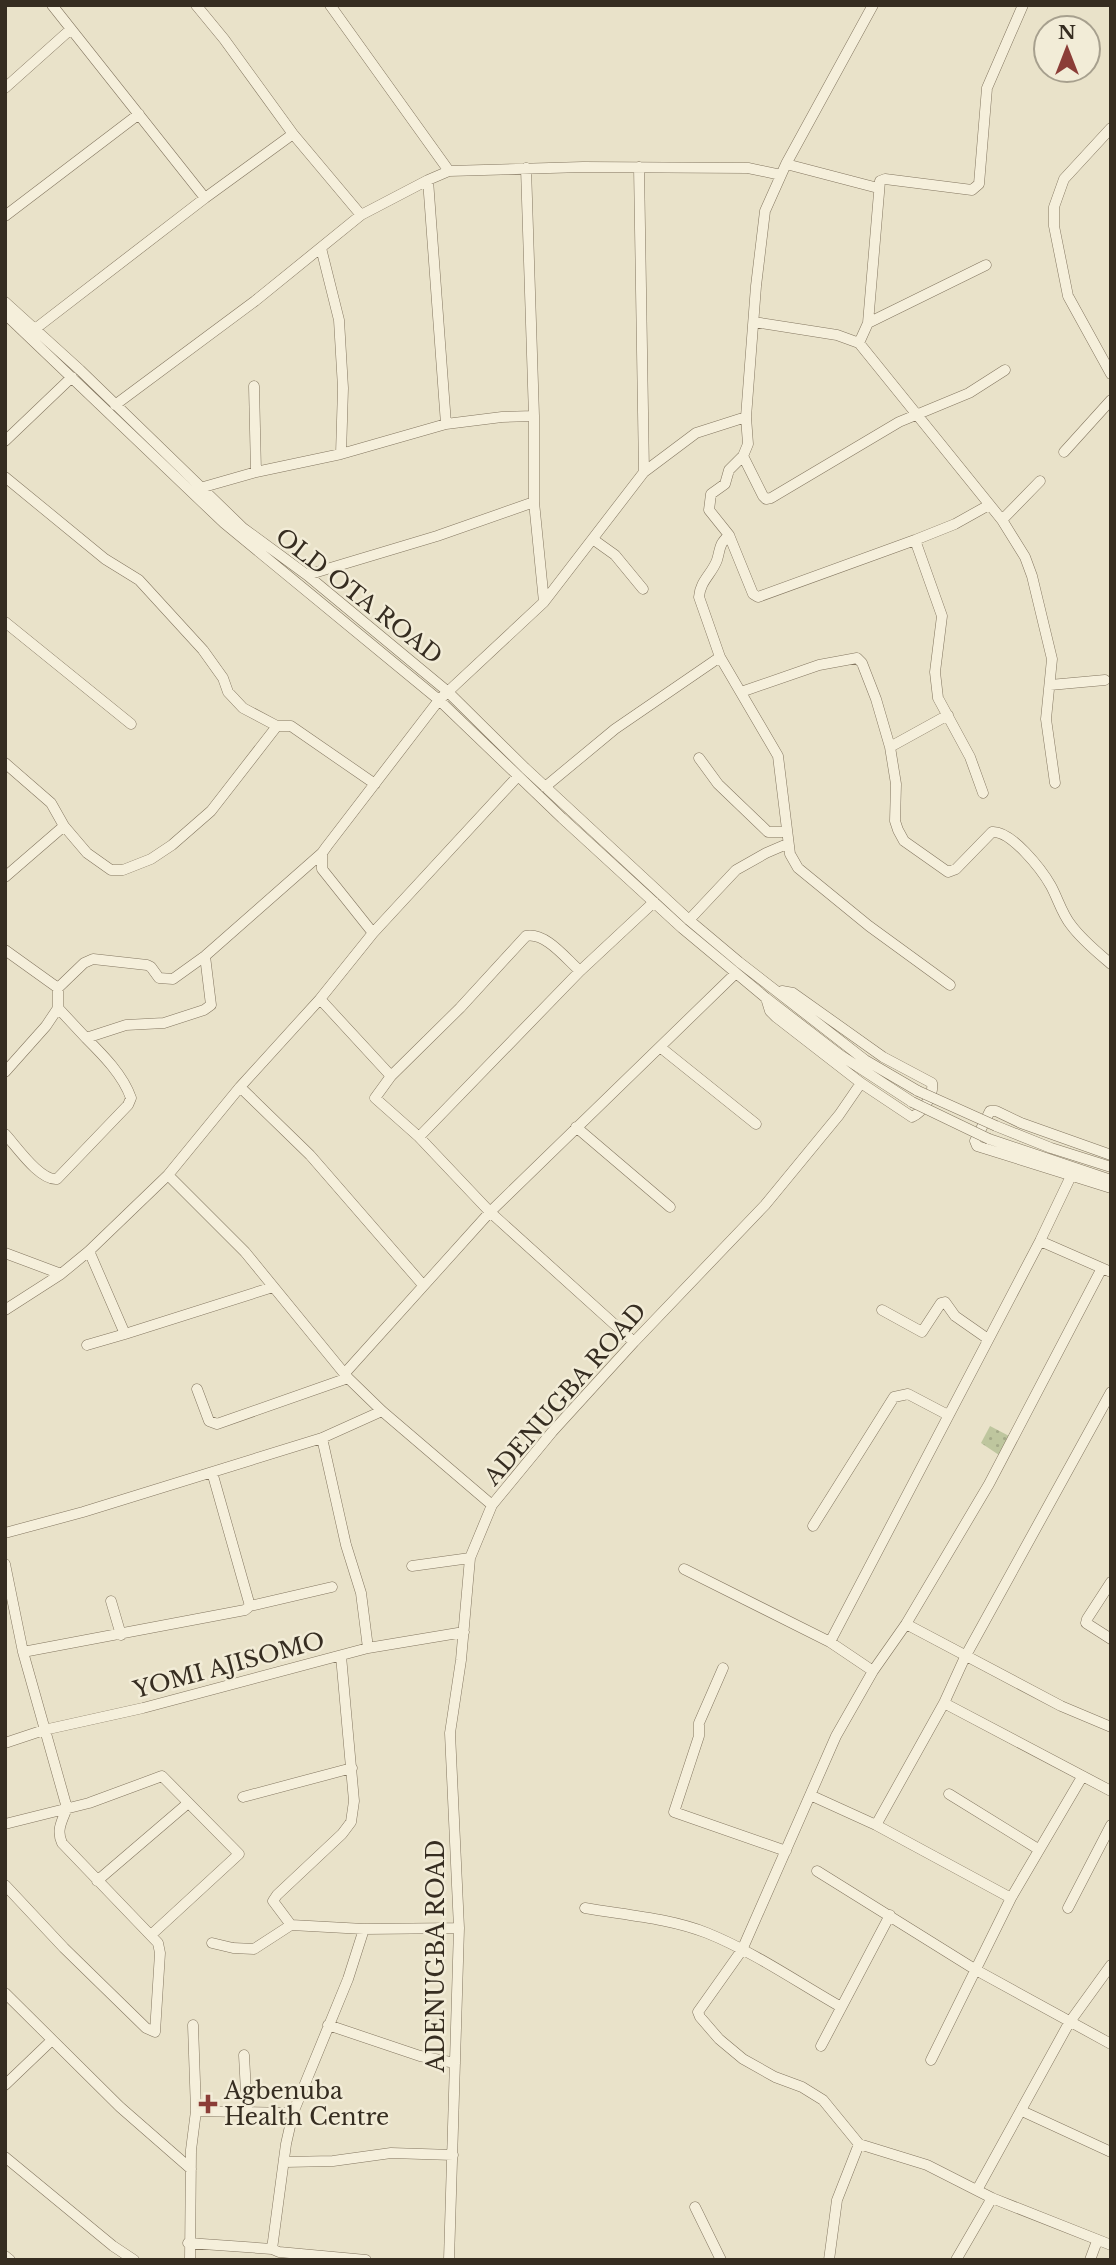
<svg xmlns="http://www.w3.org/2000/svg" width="1116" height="2265" font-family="'Libre Baskerville',serif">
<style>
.grass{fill:url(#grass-dots)}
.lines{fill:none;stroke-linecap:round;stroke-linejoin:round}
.minor-casing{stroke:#837660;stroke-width:11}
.minor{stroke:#f5efdb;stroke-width:10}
.minor-bridge-casing{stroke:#837660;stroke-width:11;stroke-linecap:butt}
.minor-bridge{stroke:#f5efdb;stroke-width:10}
.poi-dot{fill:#8b3d37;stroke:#f2ecd7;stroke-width:2.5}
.labels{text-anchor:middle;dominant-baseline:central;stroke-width:5;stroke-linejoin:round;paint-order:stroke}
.street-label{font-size:23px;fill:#362d21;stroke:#f2ecd7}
.poi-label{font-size:23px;fill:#362d21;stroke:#f2ecd7;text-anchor:start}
</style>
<defs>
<pattern id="grass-dots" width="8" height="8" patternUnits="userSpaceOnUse" patternTransform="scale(1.75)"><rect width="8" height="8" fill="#bec69e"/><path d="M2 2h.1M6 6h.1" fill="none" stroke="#a4aa88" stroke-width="1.8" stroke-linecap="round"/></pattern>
</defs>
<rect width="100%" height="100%" fill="#e9e2c9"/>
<path class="grass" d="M990 1426 1011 1437 999 1455 981 1443Z"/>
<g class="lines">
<defs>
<path id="minor" d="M52 5 205 198
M196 5 224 39 293 134 361 215
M330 5 449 171
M873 5 786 164 765 211 756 286 746 417 748 444 743 456 763 496 766 499 771 498 899 422 969 393 1005 370
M5 88 71 29
M1111 128 1064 179 1054 207V226L1068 296 1111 374
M786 164 878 188
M639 167 644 472
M526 168 534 416V502L544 602
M428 180 446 424
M5 216 139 114
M321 248 339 320 343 388 341 454
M5 302 80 370 243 528 307 575 447 691 525 768 689 920 739 962 865 1060 918 1091
M5 314 224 523 439 700 562 818 682 928 766 998 840 1055 912 1102
M754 322 837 335 859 343 1002 520 1025 557 1032 576 1052 659 1046 719 1055 783
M868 323 986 265
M35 329 205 198 293 134
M859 343 868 323 880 181 885 179 972 190 979 184 987 88 1023 5
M254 386 256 472
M115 405 255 301 361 215 428 180 449 171 583 167 748 168 781 175
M5 441 72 377
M1064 452 1111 400
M743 456 729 470 725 484 711 494 709 510 729 535C718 546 721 547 717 560 712 574 700 581 699 597L720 657 778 756 790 854 798 868 869 926 950 985
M5 477 105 559 139 580 203 650 223 678 228 692 243 708 277 726H291L375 784
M200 488 256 472 341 454 446 424 502 417 534 416
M1002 520 1040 481
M729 535 753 594 758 597 915 540 955 524 989 505
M594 540 615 555 643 589
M915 540 942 616 935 672 938 698 970 757 983 793
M307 575 437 536 534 502
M5 622 131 724
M1050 685 1105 680
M741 692 819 665 857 658 862 663 876 699 890 747 896 784 895 821 898 830 904 841 948 872 956 869 992 832C1011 830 1042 870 1051 886 1058 899 1062 914 1071 925 1082 940 1097 952 1111 964
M890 747 948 715
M699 758 718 784 768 832H786
M5 763 51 803 64 826 87 853 111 870H123L151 859 172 845 211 811 277 726
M545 787 615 729 720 657
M5 877 64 826
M689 920 736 870 766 853 787 844
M373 933 322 869V853L327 846 439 700 544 602 644 472 696 433 746 417
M5 950 58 988V1008L46 1026 5 1072
M580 971C566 959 546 932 526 936L460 1008 391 1076 375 1098 419 1137 490 1212 634 1342
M58 988 84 963 93 959 147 965 151 967 159 978 173 979 205 956 322 853
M766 998 770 1011 776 1017 861 1083 912 1117C923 1112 934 1095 932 1083L883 1057 793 993 782 991
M320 999 391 1076
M58 1008 86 1038 126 1025 164 1023 204 1010 211 1005 205 956
M660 1047 756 1124
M240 1087 310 1155 423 1285
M996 1126 1051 1148 1111 1167
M576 1127 670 1207
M5 1134C17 1147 40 1181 57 1179L128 1105 131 1098C123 1075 103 1055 86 1038
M419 1137 580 971 654 902
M989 1139 1111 1180
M1111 1155 1021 1123 996 1111H990L975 1141 977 1146 1111 1188
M168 1175 245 1252 348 1378 382 1411 492 1505
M1040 1241 1111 1272
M89 1251 125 1334 273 1287
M5 1253 61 1274
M1102 1268 989 1484 906 1624 873 1671 836 1736 742 1950 698 2012 700 2017 719 2039 743 2059 775 2077 802 2087 823 2100 859 2144 927 2165 992 2198 1111 2245
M5 1310 61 1274 89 1251 168 1175 240 1087 320 999 373 933 518 776
M882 1310 922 1332 941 1303 945 1302 955 1316 988 1339
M87 1345 125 1334
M345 1373 490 1212 736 973
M197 1389 209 1421 217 1424 348 1378
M322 1438 346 1545 361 1593 368 1648
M212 1472 250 1606
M813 1526 894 1397 908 1394 948 1415
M5 1533 83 1512 322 1438 382 1411
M5 1564 23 1652 67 1808C62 1821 56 1830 62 1843L158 1943 160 1953 155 2032 146 2028 64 1948 5 1885
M412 1566 470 1558
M684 1569 830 1642 873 1671
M1111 1582 1087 1619 1086 1623 1111 1639
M111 1601 121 1635
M906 1624 1061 1706 1111 1727
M830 1642 1040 1241 1071 1176
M23 1652 245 1610 250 1606 332 1587
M723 1668 699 1723V1736L674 1812 786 1851
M944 1703 1111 1791
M5 1743 44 1730 143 1708 368 1648 464 1632
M949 1794 1038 1849
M810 1795 876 1825 1011 1898
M243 1797 352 1768
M5 1824 89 1803 162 1776 239 1854 151 1935
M876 1825 944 1703 965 1657 1111 1392
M817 1871 976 1970 1111 2044
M97 1881 187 1804
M585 1908C625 1915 669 1918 707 1933 754 1952 797 1982 841 2007
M1068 1908 1111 1825
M291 1925 273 1901 277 1895 342 1834 351 1822 354 1801 341 1656
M212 1943 233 1948 254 1949 291 1925 364 1929 459 1928
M5 1993 120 2107 191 2169
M328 2025 420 2056 455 2063
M821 2046 890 1915
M244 2055 247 2111
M931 2060 1011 1898 1082 1777
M5 2085 51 2041
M196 2111 293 2113
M1022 2111 1111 2152
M5 2157 113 2246 134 2260
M285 2162 333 2161 391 2153 453 2155
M977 2190 1069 2023 1111 1965
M695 2207 721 2260
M188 2243 272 2249 279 2252 366 2260
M272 2249 286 2144 293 2113 348 1979 364 1929
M5 2256 10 2260
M190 2260 191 2150 196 2111 193 2025
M449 2260 459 1928 450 1733 461 1660 470 1558 492 1505 552 1432 634 1342 765 1205 839 1115 861 1083
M829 2260 837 2200 859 2144
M956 2260 992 2198
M1090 2260 1097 2241"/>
</defs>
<use href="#minor" class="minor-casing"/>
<use href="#minor" class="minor"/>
<defs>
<path id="minor-bridge" d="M918 1091 996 1126
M912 1102 989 1139"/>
</defs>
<use href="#minor-bridge" class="minor-bridge-casing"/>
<use href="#minor-bridge" class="minor-bridge"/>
</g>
<path class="poi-dot" d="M204.5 2093.5h7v7h7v7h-7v7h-7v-7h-7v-7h7z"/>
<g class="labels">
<g class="street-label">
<text transform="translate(359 596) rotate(38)">OLD OTA ROAD</text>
<text transform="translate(565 1394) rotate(-49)">ADENUGBA ROAD</text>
<text transform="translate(229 1665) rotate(-15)">YOMI AJISOMO</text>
<text transform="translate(436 1956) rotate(-90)">ADENUGBA ROAD</text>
</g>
<g class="poi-label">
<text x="224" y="2091">Agbenuba<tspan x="224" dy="26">Health Centre</tspan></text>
</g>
</g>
<rect width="1116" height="2265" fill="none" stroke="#362d21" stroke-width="14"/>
<g transform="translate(1067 49)"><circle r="33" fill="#f2ecd7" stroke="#a7a08e" stroke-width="2"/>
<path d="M0-5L12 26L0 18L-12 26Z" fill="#8b3d37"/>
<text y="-10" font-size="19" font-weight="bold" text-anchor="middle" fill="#362d21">N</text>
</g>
</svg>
